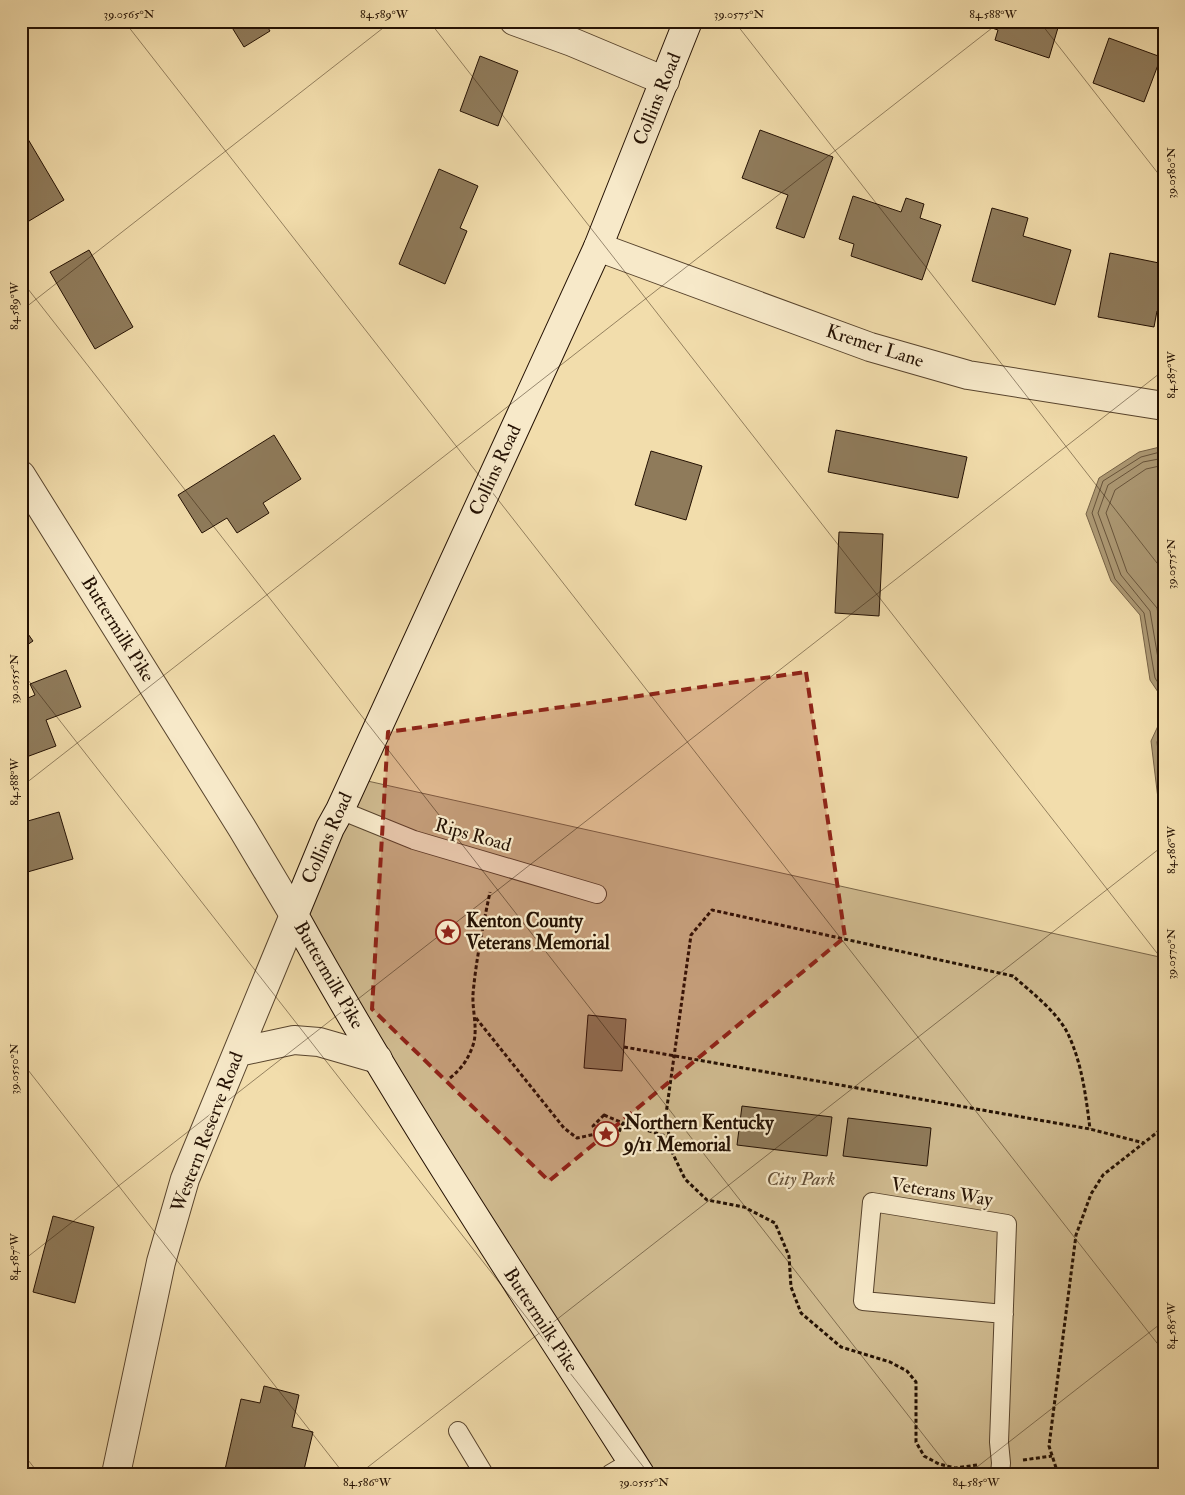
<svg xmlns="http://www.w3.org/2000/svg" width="1185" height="1495" font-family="'IM FELL Double Pica',serif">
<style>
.green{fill:#cfba8f;stroke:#7a6649}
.water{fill:#ac9873;stroke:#766246}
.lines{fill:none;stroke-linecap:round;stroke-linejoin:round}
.shore{stroke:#68543b;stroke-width:1}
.building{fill:#8f7b5b;stroke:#241103}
.service-casing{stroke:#58442d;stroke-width:20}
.minor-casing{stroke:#58442d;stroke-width:30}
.tertiary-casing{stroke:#58442d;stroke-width:30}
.secondary-casing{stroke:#241103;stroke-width:30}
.path{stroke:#241103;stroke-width:3;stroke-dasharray:4 2.5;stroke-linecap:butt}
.service{stroke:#f7e9c9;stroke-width:18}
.minor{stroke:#f7e9c9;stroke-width:28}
.tertiary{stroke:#f7e9c9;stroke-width:28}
.secondary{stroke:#f7e9c9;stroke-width:28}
.marked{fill:#8f2418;fill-opacity:0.2;stroke:#8f2418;stroke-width:4;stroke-dasharray:10 6;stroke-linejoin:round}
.ticks{fill:none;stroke:#241103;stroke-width:1;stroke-opacity:0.45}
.labels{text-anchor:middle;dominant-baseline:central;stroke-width:4.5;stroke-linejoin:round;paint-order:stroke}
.street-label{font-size:19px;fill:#241103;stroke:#f7e9c9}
.poi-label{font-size:19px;font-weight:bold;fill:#241103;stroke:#f7e9c9;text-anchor:start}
.park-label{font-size:19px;font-style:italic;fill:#604c34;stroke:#f7e9c9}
.neatline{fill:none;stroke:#241103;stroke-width:2}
.ticks-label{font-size:12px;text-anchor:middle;fill:#241103}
</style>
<rect width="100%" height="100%" fill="#f2ddac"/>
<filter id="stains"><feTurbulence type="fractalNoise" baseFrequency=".004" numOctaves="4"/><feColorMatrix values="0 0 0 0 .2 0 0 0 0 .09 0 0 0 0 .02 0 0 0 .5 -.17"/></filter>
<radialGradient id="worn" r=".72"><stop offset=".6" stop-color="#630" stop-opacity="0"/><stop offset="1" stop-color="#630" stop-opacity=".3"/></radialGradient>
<path class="green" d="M354 778 1164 958V1474H640L294 915Z"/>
<path class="water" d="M1164 446V701L1150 680 1140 615 1111 581 1086 514 1099 478 1139 452Z
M1164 713V848L1151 741Z"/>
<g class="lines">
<path class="shore" d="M1164 451 1141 457 1103 481 1092 513 1115 579 1144 613 1155 678 1164 692
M1164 458 1143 462 1108 485 1098 513 1121 575 1150 611 1161 676 1164 681
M1164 465 1146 469 1115 490 1106 513 1127 572 1157 608 1164 648
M1164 725 1157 742 1164 804"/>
</g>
<path class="building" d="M228 21H264L270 31 244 47Z
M971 21H1060L1049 58 995 40 998 30Z
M1109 38 1161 57 1144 102 1093 83Z
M480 56 518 71 498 126 460 111Z
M22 129 64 200 24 224 21 220Z
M760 130 833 157 804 238 776 228 788 195 742 178Z
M439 169 478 186 460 228 467 231 445 284 399 264Z
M853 196 901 212 906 198 924 204 920 218 941 225 922 280 851 256 854 244 839 239Z
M992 208 1028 218 1023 236 1071 250 1055 305 972 281Z
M89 250 133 327 95 349 50 272Z
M1110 253 1164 264V313L1157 311 1154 327 1098 317Z
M836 430 967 457 958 498 828 472Z
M274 435 301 479 263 503 269 513 237 533 227 518 202 533 178 495Z
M651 451 702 466 686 520 635 505Z
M839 532 883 534 879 616 835 613Z
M21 624 33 641 21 649Z
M66 670 81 707 46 720 56 746 21 759V701L35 695 30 684Z
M59 812 73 859 24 873 21 862V823Z
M588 1015 626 1019 622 1071 584 1068Z
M742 1106 832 1117 827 1156 737 1145Z
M848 1118 931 1128 927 1166 843 1156Z
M53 1216 94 1227 75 1303 33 1292Z
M264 1386 299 1395 292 1427 313 1432 303 1474H224L241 1399 260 1403Z"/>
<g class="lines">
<defs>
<path id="service" d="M340 810 414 840 597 894
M458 1431 484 1474
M610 1474 632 1461
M1000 1474 1001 1463 999 1442 1007 1224 872 1202 863 1301 1004 1314"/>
<path id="minor" d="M514 21 572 42 665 81
M598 247 870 347 968 375 1164 406
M21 475 242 828 294 915"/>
<path id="tertiary" d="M238 1052 294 1040 319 1042 378 1059
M116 1474 161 1262 185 1179 294 915"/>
<path id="secondary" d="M640 1474C522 1289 400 1107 294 915L330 828 340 810 598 247 688 21"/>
</defs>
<use href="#service" class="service-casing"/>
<use href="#minor" class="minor-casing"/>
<use href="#tertiary" class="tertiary-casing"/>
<use href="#secondary" class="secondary-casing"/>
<path class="path" d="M476 1018 564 1128 577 1138 596 1134
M624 1047 1090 1129 1144 1143
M450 1078C461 1069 467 1061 472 1048 479 1031 472 1012 473 994 476 960 483 926 490 892
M604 1115 623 1123 615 1141 600 1142 593 1126Z
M623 1123 669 1137
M1023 1460 1052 1456
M977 1465 955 1468 939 1464 924 1456 916 1442V1382L907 1371 890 1362 841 1347 801 1313 791 1287 789 1256 775 1223 744 1207 707 1200 685 1179 671 1150 666 1114 691 935 712 910 1013 976C1030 991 1056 1011 1067 1032 1082 1062 1086 1097 1090 1129
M1058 1474 1049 1446 1076 1235 1091 1194 1103 1175 1164 1127"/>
<use href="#service" class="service"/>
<use href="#minor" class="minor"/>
<use href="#tertiary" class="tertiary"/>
<use href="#secondary" class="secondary"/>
</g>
<path class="marked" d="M806 672 845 937 549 1181 372 1009 388 732Z"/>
<path class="ticks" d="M124 21 1164 1352M429 21 1164 962M734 21 1164 572M1039 21 1164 181M21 280 954 1474M21 311 392 21M21 671 649 1474M21 787 1001 21M21 1061 344 1474M21 1262 1164 370M21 1451 39 1474M359 1474 1164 845M968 1474 1164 1321"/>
<defs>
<symbol id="sight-ring" viewBox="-11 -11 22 22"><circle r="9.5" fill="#f7e9c9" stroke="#8f2418" stroke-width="1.5"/><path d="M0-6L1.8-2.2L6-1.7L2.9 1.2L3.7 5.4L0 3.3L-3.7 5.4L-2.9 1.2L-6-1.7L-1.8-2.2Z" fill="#8f2418"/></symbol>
</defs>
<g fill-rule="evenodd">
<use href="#sight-ring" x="434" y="918" width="28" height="28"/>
<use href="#sight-ring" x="592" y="1120" width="28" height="28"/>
</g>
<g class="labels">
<g class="street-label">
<text transform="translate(657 99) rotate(-68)">Collins Road</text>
<text transform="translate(875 346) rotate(18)">Kremer Lane</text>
<text transform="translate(495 470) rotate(-65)">Collins Road</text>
<text transform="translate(118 629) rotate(58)">Buttermilk Pike</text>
<text transform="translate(473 835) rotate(16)">Rips Road</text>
<text transform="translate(327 838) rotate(-66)">Collins Road</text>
<text transform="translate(329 975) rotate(60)">Buttermilk Pike</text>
<text transform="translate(207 1132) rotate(-69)">Western Reserve Road</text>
<text transform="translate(942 1192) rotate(9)">Veterans Way</text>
<text transform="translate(541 1320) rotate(57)">Buttermilk Pike</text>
</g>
<g class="poi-label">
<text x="466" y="921">Kenton County<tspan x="466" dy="22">Veterans Memorial</tspan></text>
<text x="624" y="1123">Northern Kentucky<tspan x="624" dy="22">9/11 Memorial</tspan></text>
</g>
<g class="park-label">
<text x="801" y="1179">City Park</text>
</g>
</g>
<rect width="1185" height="1495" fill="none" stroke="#f2ddac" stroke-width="55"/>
<rect x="28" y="28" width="1130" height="1440" class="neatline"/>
<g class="ticks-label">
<text x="129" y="18">39.0565°N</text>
<text x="384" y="18">84.589°W</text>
<text x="739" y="18">39.0575°N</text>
<text x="993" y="18">84.588°W</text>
<text transform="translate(1171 173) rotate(-90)" y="4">39.0580°N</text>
<text transform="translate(14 306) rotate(-90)" y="4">84.589°W</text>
<text transform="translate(1171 375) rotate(-90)" y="4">84.587°W</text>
<text transform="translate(1171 564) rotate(-90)" y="4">39.0575°N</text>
<text transform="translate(14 679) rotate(-90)" y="4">39.0555°N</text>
<text transform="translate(14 782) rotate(-90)" y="4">84.588°W</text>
<text transform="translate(1171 850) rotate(-90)" y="4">84.586°W</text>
<text transform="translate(1171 954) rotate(-90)" y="4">39.0570°N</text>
<text transform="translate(14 1069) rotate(-90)" y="4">39.0550°N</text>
<text transform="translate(14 1257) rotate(-90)" y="4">84.587°W</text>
<text transform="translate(1171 1326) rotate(-90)" y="4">84.585°W</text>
<text x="367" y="1486">84.586°W</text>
<text x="644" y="1486">39.0555°N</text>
<text x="976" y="1486">84.585°W</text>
</g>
<rect width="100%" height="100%" filter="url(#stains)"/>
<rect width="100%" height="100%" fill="url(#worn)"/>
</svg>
